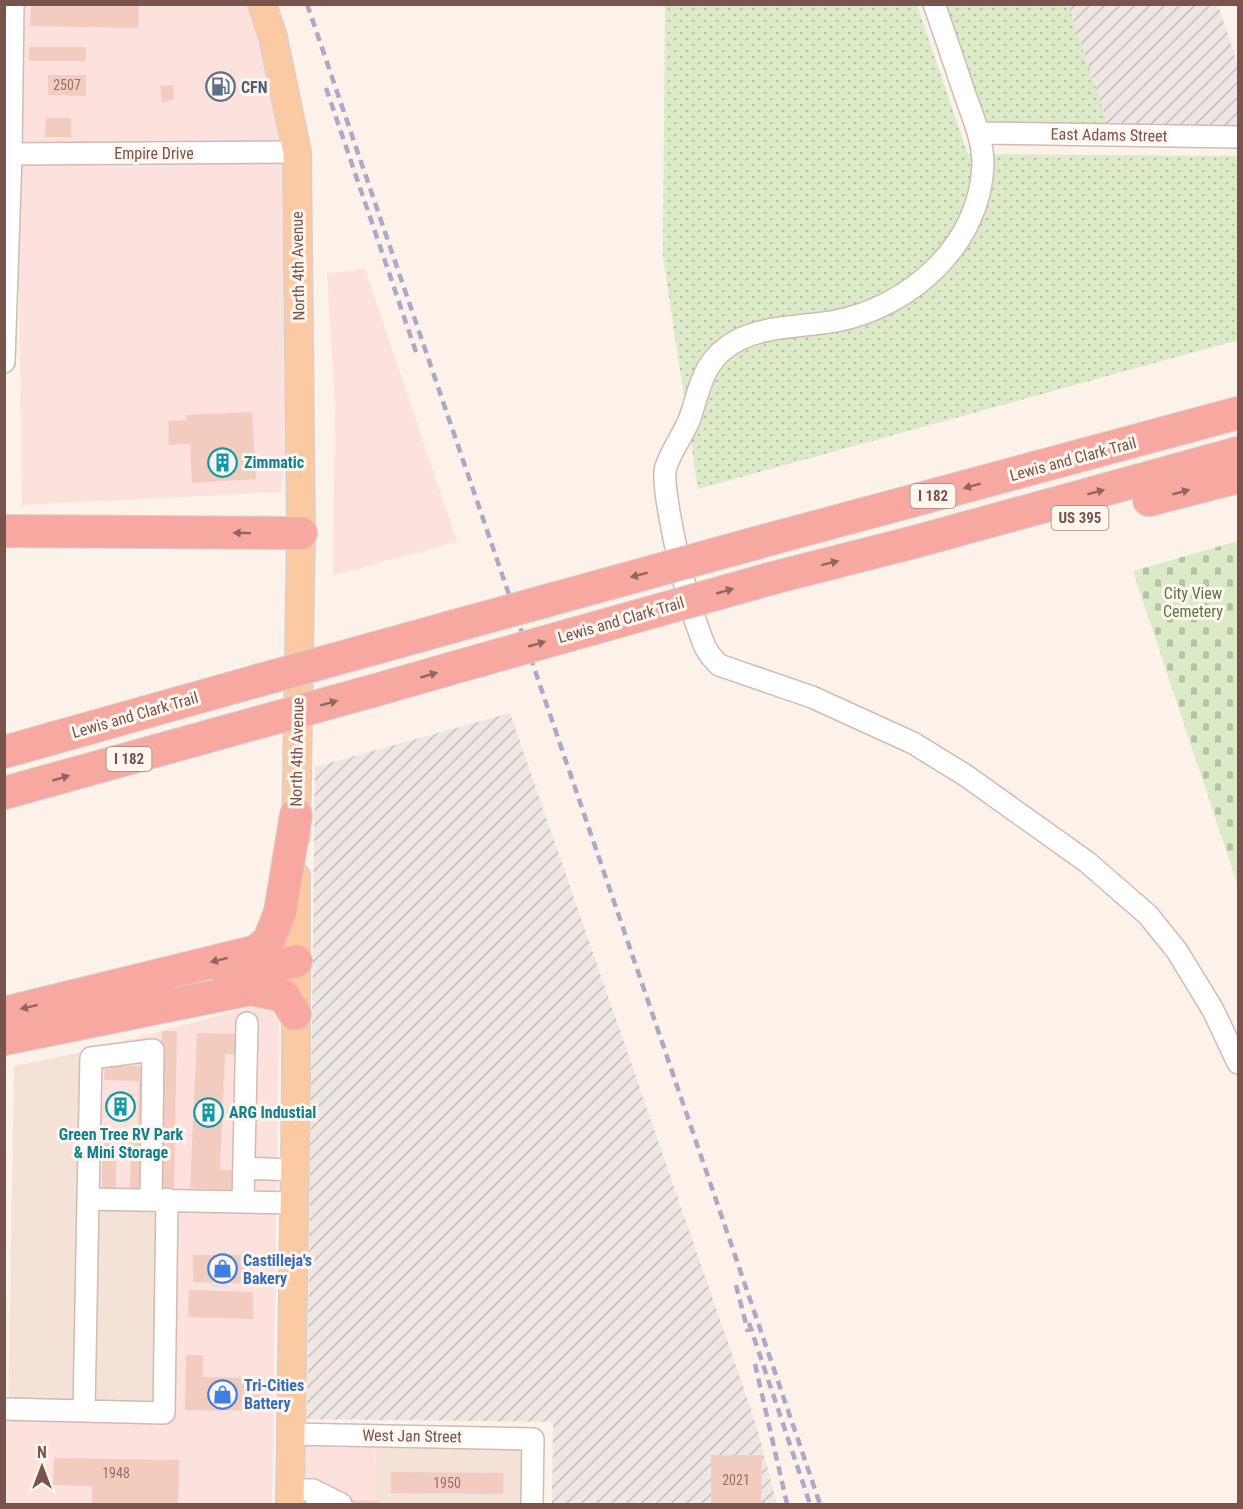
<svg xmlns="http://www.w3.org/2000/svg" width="1243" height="1509" font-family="'Roboto Condensed',sans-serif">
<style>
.residential{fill:#f5e2d7}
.commercial{fill:#fde1dd}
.industrial{fill:url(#industrial-furrows)}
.grass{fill:url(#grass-dots)}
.cemetery{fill:url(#cemetery-stones)}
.building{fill:#f3ccc0}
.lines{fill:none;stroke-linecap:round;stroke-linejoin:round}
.minor-casing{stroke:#d2bab1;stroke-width:24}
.major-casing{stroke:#d9cfcd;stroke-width:30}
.highway-casing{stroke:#d9cfcd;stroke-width:34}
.minor{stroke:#fff;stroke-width:21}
.major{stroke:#fbcaa2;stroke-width:27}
.highway{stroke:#f7a8a0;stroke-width:32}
.rail{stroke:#b2a6c8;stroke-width:4.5;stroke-dasharray:9 6;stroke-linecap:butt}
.highway-bridge-casing{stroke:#d9cfcd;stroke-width:34;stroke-linecap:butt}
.highway-bridge{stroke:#f7a8a0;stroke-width:32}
.oneway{fill:#91655d}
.labels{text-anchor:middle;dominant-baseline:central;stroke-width:6;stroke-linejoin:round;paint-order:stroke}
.number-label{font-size:14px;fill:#977269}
.shield{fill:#fff6f0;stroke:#a0857d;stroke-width:1.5}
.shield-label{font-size:15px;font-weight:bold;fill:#78544c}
.service-label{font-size:16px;font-weight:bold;fill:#4e5e75;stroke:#fff6f0;text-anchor:start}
.street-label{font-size:16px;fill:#78544c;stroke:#fff6f0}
.culture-label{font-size:16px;font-weight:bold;fill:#0d838f;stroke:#fff6f0;text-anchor:start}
.park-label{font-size:16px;fill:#5a7841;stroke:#fff6f0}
.shop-label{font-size:16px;font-weight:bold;fill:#366cbe;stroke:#fff6f0;text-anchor:start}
</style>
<defs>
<pattern id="industrial-furrows" width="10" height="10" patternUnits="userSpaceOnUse" patternTransform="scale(1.5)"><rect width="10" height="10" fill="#eee6e2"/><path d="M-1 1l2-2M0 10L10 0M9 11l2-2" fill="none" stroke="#c6bdb9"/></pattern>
<pattern id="grass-dots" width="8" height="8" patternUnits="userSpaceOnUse" patternTransform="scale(1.5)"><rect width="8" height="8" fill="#dcebc7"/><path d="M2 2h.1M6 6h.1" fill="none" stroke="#b7c1a4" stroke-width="1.8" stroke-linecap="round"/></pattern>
<pattern id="cemetery-stones" width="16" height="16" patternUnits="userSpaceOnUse" patternTransform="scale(1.5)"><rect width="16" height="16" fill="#dcebc7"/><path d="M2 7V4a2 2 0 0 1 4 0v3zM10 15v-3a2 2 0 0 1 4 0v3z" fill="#b7c1a4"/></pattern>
</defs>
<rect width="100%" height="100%" fill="#fdf2e9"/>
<path class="residential" d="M91 1050 174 1200 171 1422 8 1420 14 1066Z
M376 1446 524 1448 523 1504H374Z"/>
<path class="commercial" d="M22 5H253L288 141 21 145Z
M288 162 290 415 281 492 22 505 17 163Z
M365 269 457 542 333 575 335 409 327 273Z
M265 1003 275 1011 279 1021 272 1504H5V1420L171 1422 174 1200 91 1199V1050Z
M306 1444 376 1446 374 1504H305Z"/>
<path class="industrial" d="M1068 5H1218L1238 65V127L1108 125Z
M510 713 756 1424 777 1504H552L553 1422 307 1419 315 767Z"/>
<path class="grass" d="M665 5H917L968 154 1238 156V340L698 489 663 257Z
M946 5H1068L1108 125 987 124Z"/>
<path class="cemetery" d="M1238 541V886L1133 571Z"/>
<path class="building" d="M31 4H139L138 28 30 26Z
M29 47H86V61H29Z
M48 75H86V96L48 95Z
M227 79 229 94 213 96 211 81Z
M173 85 174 100 162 102 160 86Z
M46 118H71V137H45Z
M252 412 256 479 192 483 190 444 169 445 168 421 187 420 186 415Z
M162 1031H177L174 1191H160Z
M197 1033 240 1034 239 1055 225 1054 220 1170H232V1190L190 1188Z
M105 1066H148L146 1192 130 1191 131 1127H138L139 1081 104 1080Z
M109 1094H133V1117H109Z
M102 1143 116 1144V1192H102Z
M193 1255H252V1283L193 1282Z
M189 1290 253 1292V1319L188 1317Z
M186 1355H203V1377L261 1378V1411L185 1410Z
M711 1455H762L761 1504H711Z
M54 1458 179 1460 178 1504H92V1486L53 1485Z
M391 1472 504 1473 503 1494 391 1493Z
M351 1500 379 1501V1504H351Z"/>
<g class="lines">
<defs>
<path id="minor" d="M934 4C945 35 955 65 965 95 973 117 983 140 983 164 981 244 910 307 836 321 804 327 768 325 738 340 703 359 701 384 690 418 684 434 667 457 665 471 664 485 667 498 669 512 677 557 688 605 705 647L710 655 719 665 812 697 913 743 965 775 1087 862 1148 915 1177 951 1213 1010 1238 1063
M979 133 1238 137
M11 154 297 152
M4 362 11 154 13 4
M244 1168 295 1170
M88 1199 91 1058 153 1050 151 1199
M243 1201 247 1023
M4 1409 164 1413 167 1199
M84 1411 88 1199 294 1203
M291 1434 533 1439 532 1504
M290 1490H313L318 1504
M313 1490 341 1504"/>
<path id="major" d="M262 4 273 37 297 152 301 533 296 837
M290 1504 296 1081V876"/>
<path id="highway" d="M1149 500 1238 477
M4 531 301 533
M756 543 1238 413
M773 578 918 541 1238 453
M372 649 462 624
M376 690 481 660
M4 752 253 682
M4 793 253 724
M229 979 296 961
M4 1013 257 951 269 940 280 912 296 815
M4 1039 251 989 284 996 295 1014"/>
</defs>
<use href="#minor" class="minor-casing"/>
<use href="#major" class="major-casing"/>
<use href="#highway" class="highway-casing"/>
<use href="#minor" class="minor"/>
<use href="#major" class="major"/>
<use href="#highway" class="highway"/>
<path class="rail" d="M307 4 820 1504
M326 88 417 355
M736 1285 748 1332
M749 1323 810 1504
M755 1364 787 1504"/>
<defs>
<path id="highway-bridge" d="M462 624 756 543
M481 660 773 578
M253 682 372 649
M253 724 376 690"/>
</defs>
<use href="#highway-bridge" class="highway-bridge-casing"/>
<use href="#highway-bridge" class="highway-bridge"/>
</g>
<defs><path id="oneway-solid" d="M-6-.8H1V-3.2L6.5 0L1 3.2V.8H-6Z" transform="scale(1.5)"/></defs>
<g class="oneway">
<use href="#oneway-solid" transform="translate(972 486) rotate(165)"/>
<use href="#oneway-solid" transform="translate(1096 492) rotate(-15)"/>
<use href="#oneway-solid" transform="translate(1181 492) rotate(-15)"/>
<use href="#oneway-solid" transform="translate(242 533) rotate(-179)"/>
<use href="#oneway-solid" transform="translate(830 563) rotate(-14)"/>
<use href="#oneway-solid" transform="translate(639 575) rotate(165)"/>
<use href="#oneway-solid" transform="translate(725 591) rotate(-16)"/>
<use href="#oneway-solid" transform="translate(537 644) rotate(-16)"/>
<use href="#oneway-solid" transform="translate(429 675) rotate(-16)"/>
<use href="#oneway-solid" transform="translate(329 703) rotate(-15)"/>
<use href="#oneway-solid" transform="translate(61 778) rotate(-16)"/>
<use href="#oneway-solid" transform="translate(219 960) rotate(166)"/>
<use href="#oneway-solid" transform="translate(29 1007) rotate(166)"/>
</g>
<defs>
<symbol id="fuel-ring" viewBox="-11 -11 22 22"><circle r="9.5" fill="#fff6f0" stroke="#5c6f8a" stroke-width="1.5"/><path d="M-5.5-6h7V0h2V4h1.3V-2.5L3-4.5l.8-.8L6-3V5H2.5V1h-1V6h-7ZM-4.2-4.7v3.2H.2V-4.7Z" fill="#5c6f8a"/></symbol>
<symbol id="building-ring" viewBox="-11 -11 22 22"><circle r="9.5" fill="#fff6f0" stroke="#0f9aa8" stroke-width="1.5"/><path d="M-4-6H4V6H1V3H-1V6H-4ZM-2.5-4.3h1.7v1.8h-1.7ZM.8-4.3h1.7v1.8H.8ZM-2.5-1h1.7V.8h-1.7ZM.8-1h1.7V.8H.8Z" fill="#0f9aa8"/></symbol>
<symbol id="shop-ring" viewBox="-11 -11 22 22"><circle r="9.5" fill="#fff6f0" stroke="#3f7fe0" stroke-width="1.5"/><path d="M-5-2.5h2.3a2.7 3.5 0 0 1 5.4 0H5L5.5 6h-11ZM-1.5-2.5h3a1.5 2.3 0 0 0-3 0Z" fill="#3f7fe0"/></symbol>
</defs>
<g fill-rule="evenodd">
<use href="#fuel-ring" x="204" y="70" width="33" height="33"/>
<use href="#building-ring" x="206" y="446" width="33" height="33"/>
<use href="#building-ring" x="104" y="1090" width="33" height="33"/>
<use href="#building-ring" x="192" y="1096" width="33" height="33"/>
<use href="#shop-ring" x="206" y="1252" width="33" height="33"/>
<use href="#shop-ring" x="206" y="1378" width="33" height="33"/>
</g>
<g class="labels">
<g class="number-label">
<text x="67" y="85">2507</text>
<text x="116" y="1473">1948</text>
<text x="736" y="1480">2021</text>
<text x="447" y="1483">1950</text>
</g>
<g class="shield">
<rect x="910.5" y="484" width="45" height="24" rx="4.5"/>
<rect x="1051.5" y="506" width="57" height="24" rx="4.5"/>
<rect x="106.5" y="747" width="45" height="24" rx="4.5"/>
</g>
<g class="shield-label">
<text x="933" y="496">I 182</text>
<text x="1080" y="518">US 395</text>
<text x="129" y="759">I 182</text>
</g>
<g class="service-label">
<text x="241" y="87">CFN</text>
</g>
<g class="street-label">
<text transform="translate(1109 135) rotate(1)">East Adams Street</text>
<text x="154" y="153">Empire Drive</text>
<text transform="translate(298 266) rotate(-91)">North 4th Avenue</text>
<text transform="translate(1073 459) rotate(-15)">Lewis and Clark Trail</text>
<text transform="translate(621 620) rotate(-16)">Lewis and Clark Trail</text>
<text transform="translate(135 715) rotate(-16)">Lewis and Clark Trail</text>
<text transform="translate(297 752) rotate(-89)">North 4th Avenue</text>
<text transform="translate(412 1436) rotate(1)">West Jan Street</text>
</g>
<g class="culture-label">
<text x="244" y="462">Zimmatic</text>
<text x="229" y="1112">ARG Industial</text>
<text x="121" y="1134" text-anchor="middle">Green Tree RV Park<tspan x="121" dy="18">&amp; Mini Storage</tspan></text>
</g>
<g class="park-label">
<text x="1193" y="593">City View<tspan x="1193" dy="18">Cemetery</tspan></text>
</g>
<g class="shop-label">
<text x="243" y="1260">Castilleja's<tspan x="243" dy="18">Bakery</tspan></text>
<text x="244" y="1385">Tri-Cities<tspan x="244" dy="18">Battery</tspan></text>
</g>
</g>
<rect width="1243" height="1509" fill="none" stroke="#78544c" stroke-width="12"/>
<g transform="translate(42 1467)" stroke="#fff6f0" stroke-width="4.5" paint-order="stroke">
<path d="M0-4.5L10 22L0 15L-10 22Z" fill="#78544c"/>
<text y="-9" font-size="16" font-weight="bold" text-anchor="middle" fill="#78544c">N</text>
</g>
</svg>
